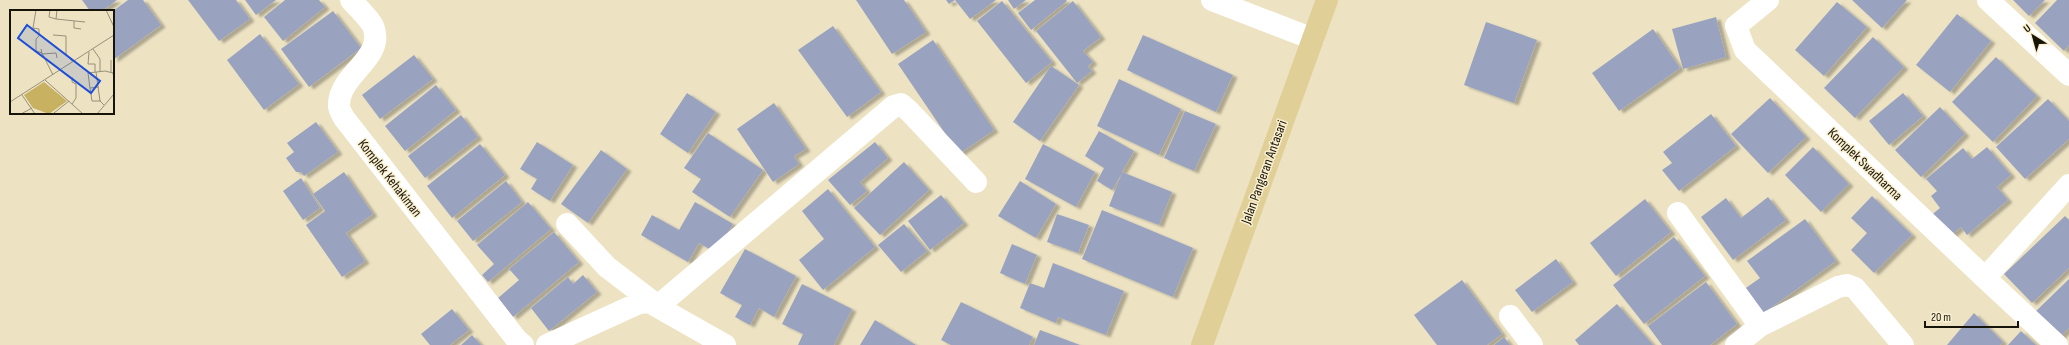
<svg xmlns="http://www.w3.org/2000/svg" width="2069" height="345" font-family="'Sofia Sans Condensed',sans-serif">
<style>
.building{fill:#99a3c0;filter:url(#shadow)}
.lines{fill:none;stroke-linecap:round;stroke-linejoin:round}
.street{stroke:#fff;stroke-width:22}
.primary{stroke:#e0cf96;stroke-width:22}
.labels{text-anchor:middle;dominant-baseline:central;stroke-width:3;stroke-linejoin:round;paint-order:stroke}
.street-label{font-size:14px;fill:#171409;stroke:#faf0d0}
.inset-road{fill:none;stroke:#979079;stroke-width:1}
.view{fill:#1d4ed8;fill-opacity:0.15;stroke:#1d4ed8;stroke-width:2}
.inset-edge{fill:none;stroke:#171409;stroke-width:2}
</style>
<defs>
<filter id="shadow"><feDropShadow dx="4.5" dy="2.5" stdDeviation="1" flood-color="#0004"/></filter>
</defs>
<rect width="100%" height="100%" fill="#ede3c3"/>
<path class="building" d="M82 0H117L102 11H90Z
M128 0H143L161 25 113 60V11Z
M188 0H236L250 19 219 41Z
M245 0H276L256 15Z
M285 0H319L325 7 283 41 264 17Z
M856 0H904L926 32 892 54Z
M946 0H996L970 19 955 0 949 4Z
M1008 0H1026L1014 9Z
M1035 0H1066L1067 1 1031 30 1018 13Z
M1852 0H1907L1882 28Z
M2013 0H2045L2029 16Z
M2057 0H2069V45L2064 51 2035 23Z
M1002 1 1052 62 1026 83 977 21Z
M1073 1 1101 37 1083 51 1093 62 1088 66 1092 71 1077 83 1036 31Z
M1837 2 1867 27 1824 76 1795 50Z
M333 11 361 48 309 87 281 49Z
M1957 14 1991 41 1950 92 1916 65Z
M1716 17 1726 57 1683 69 1672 29Z
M1486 22 1537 40 1514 103 1464 85Z
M833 26 881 92 847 117 798 50Z
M1653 29 1680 68 1619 111 1592 73Z
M260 34 299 84 264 110 227 60Z
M1143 35 1233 75 1216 112 1127 70Z
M1873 37 1904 67 1855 118 1824 88Z
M933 40 994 130 959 154 898 64Z
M414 55 433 79 380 119 362 95Z
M1996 57 2037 96 1993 142 1952 102Z
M1051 66 1079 85 1040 141 1013 122Z
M1119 79 1181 109 1159 155 1097 126Z
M436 85 456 110 405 151 385 126Z
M687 93 716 112 688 153 660 134Z
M1903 93 1923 116 1889 145 1869 121Z
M1770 98 1806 137 1768 173 1731 134Z
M2048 99 2069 121V139L2025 179 1996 147Z
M774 103 806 149 794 156 799 164 773 182 737 129Z
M1940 107 1965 134 1921 177 1895 150Z
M1185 111 1216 124 1194 171 1164 158Z
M1711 114 1736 146 1679 191 1662 170 1672 163 1663 152Z
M461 115 478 137 425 178 408 156Z
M316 122 338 152 304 176 301 172H296L286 158 294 152 287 143Z
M1099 131 1134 151 1122 172 1172 192 1159 225 1109 206 1122 173 1112 190 1097 181 1104 168 1085 156Z
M708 133 763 170 730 217 692 192 701 179 684 168Z
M537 142 573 165 550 201 531 189 537 179 520 169Z
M875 142 888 158 860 182 867 191 850 205 828 180Z
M480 144 505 175 452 218 427 186Z
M1043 144 1095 172 1076 207 1025 179Z
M1813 147 1849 184 1821 212 1785 175Z
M1987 147 2011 175 1997 187 2008 200 1967 235 1961 227 1947 239 1929 217 1940 208 1931 196 1937 191 1926 179 1963 148 1972 159Z
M601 150 627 169 588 223 561 204Z
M904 162 929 190 880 235 854 208Z
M344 172 373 214 346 233 365 261 342 277 306 225 325 211 313 194Z
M301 178 320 208 303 220 283 191Z
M506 181 522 202 473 241 457 221Z
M1020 181 1056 204 1036 238 998 216Z
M828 189 875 247 823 290 799 260 824 239 802 211Z
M941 195 964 223 930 250 908 221Z
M1872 196 1912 235 1874 273 1851 250 1867 233 1851 218Z
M1768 197 1786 220 1733 260 1701 217 1726 198 1741 218Z
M1645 199 1671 232 1616 276 1590 243Z
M528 202 551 229 488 282 482 275 494 264 477 245Z
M695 202 733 224 716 253 699 243 688 262 641 235 652 215 679 230Z
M1102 210 1193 248 1173 297 1082 259Z
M1057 214 1089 225 1078 253 1047 242Z
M2065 216 2069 220V268L2032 303 2004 274Z
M1805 219 1836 261 1761 315 1743 290 1760 278 1747 261Z
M904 224 927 251 901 272 878 245Z
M554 232 579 262 513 317 498 298 519 280 509 269Z
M1674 237 1705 276 1644 324 1613 285Z
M1012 244 1037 255 1025 284 1000 273Z
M745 249 796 276 774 317 759 308 750 325 735 317 742 305 720 293Z
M1556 259 1573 282 1532 312 1515 290Z
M1053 263 1124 291 1106 335 1058 317 1056 323 1020 308 1030 283 1044 288Z
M583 275 597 292 549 331 531 308 568 277 573 284Z
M2069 279V328L2059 338 2034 313Z
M1462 280 1502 334 1487 345H1437L1414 315Z
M1706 282 1737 324 1710 345H1662L1648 326Z
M802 284 852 309 834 345H798L803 334 782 324Z
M961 302 1033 337 1029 345H951L941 340Z
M1617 304 1653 345H1579L1575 340Z
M452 309 469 330 450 345H430L421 334Z
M1974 313 2003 342 2000 345H1947Z
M875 320 916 345H860Z
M1040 330 1080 345H1034Z
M2021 331 2036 345H2008Z
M472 335 481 345H461Z
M1504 337 1510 345H1494Z"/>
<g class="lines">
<path class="street" d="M351 0C358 8 368 17 373 26 386 58 340 73 339 104 338 108 342 114 344 118L517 340 523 345
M1212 0 1313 39
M1768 0 1736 26 1745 50 1985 278 2069 185
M1988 0 2069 75
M1678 213 1760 326 1736 345
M567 224 607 267 658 306 894 106 901 104 910 112 976 182
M1985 278 2057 345
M1510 316 1532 345
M1760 326 1838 287 1847 285 1855 288 1903 345
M547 345 639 303 649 302 725 345"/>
<path class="primary" d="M1202 345 1327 0"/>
</g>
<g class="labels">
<g class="street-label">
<text transform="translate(1865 164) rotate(44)">Komplek Swadharma</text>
<text transform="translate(1264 172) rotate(-70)">Jalan Pangeran Antasari</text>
<text transform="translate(390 178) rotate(52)">Komplek Kehakiman</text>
</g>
</g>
<g transform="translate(10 10)">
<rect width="104" height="104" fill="#ede3c3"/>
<path d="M34 72 57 91 39 104 23 98 14 85Z" fill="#c8b160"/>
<path class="inset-road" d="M26 0 23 18 29 19V26L26 29V41L32 43 43 65M40 0 39 7 46 9M47 0 46 9 75 12M96 0 104 17M64 11V18L71 19M43 25 56 26V44L62 51M31 39 32 44 46 43 47 48M83 39 90 49V62M79 42 78 54H85V62M86 62 90 91 94 95M101 63V50M35 70 73 104M89 77 80 78 78 63 95 61 103 63 104 68M80 78 82 91H91M12 85 25 104M0 92 104 25M62 94 66 88V74L62 72V67M44 103 59 91M11 104 22 98M87 104 104 84"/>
<path class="view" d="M17 15 90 71 81 83 8 28Z"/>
<rect width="104" height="104" class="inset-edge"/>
</g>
<g transform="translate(2033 36) rotate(323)" stroke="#faf0d0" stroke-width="3" paint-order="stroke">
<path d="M0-3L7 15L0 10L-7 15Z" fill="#171409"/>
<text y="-6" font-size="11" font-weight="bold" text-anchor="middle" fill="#171409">U</text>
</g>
<path d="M1925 321v6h93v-6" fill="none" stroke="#171409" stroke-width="2"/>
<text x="1931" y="321" font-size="12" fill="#171409" stroke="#faf0d0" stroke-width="3" paint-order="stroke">20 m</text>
</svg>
